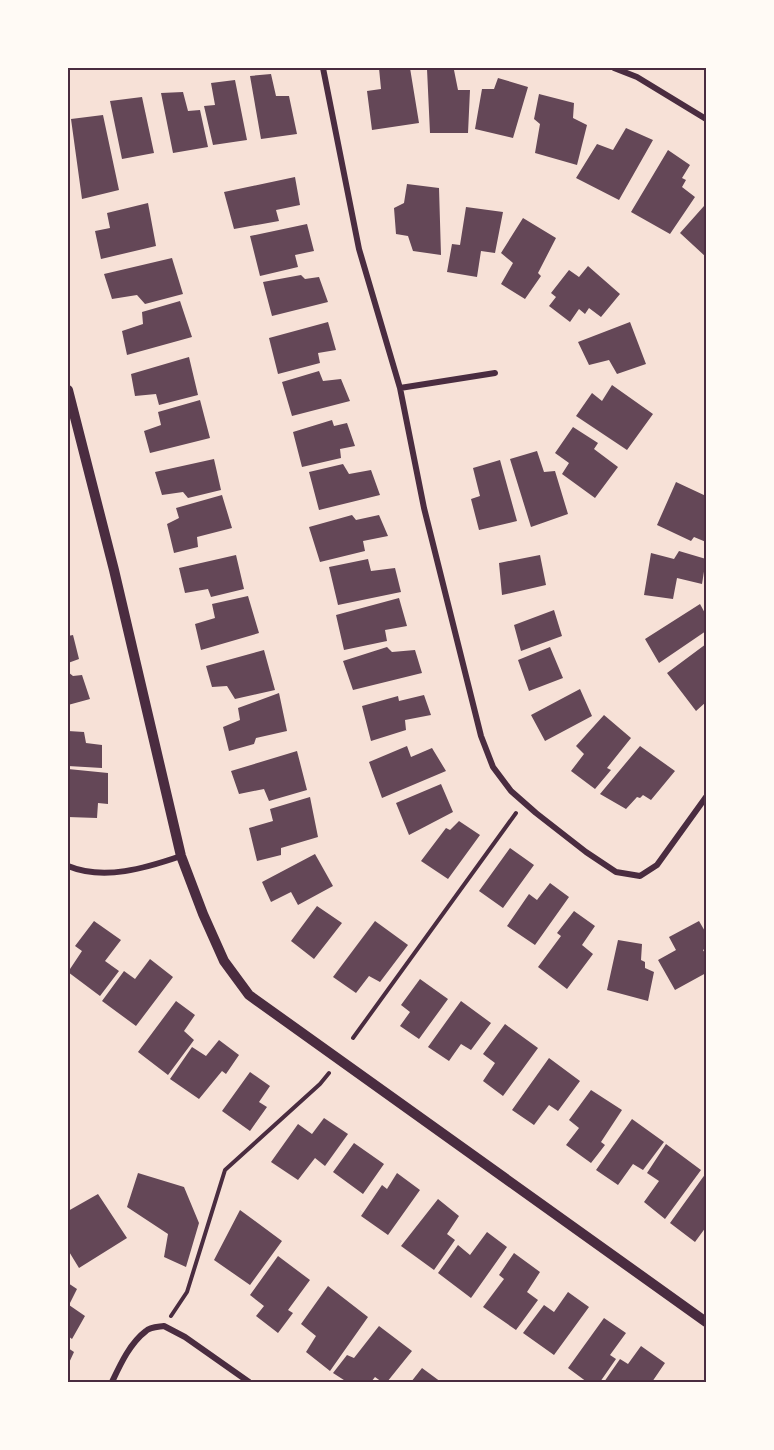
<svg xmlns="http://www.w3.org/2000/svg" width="774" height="1450" font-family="Manrope,sans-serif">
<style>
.building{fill:#644757}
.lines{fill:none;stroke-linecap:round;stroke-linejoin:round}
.path{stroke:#4a2c40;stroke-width:4}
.minor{stroke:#4a2c40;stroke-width:6}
.tertiary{stroke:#4a2c40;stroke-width:10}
.neatline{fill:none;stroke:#4a2c40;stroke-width:2}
</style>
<rect width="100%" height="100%" fill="#f7e1d7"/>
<path class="building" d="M379 68H410L419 123 372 130 367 91 381 89Z
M427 69 454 70 458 90H470L468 133H430Z
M271 74 276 96H289L297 134 261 139 250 76Z
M498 78 528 87 513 138 475 129 482 89H494Z
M235 80 247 140 213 145 204 106 215 105 211 83Z
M183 92 188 111 200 110 208 147 173 153 161 93Z
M539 94 574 103 573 118 587 125 577 165 535 153 540 124 534 119Z
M142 97 154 153 122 159 110 101Z
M103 115 119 190 82 199 71 119Z
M626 128 653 140 619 200 576 178 597 144 613 150Z
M668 150 690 165 682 178 686 180 682 187 695 197 670 234 631 212Z
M295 177 300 205 276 210 279 221 234 229 224 192Z
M407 184 439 188 441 255 413 251 408 236 396 234 394 208 404 203Z
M148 203 156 246 101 259 95 231 110 228 107 213Z
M704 206 706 208V257L680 233Z
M466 207 503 212 495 253 481 251 477 277 447 272 452 244 460 245Z
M523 218 556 238 538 273 541 276 525 299 501 284 513 263 501 253Z
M307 224 314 251 295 255 298 267 260 276 250 236Z
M172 258 183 294 145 304 137 295 112 299 104 274Z
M588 266 620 294 601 317 589 308 585 314 579 309 570 322 549 306 556 297 551 293 569 270 579 277Z
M301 275 305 279 319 277 328 302 272 316 263 282Z
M180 301 192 337 127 355 122 331 143 324 142 312Z
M328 322 336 350 318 353 320 363 278 374 269 338Z
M630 322 646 364 617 374 609 360 589 365 578 342Z
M189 357 198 395 159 405 156 394 135 396 131 374Z
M319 371 323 381 341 379 350 401 292 416 282 382Z
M612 385 653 414 627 450 576 416 592 393 602 401Z
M200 400 210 438 150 453 144 431 161 425 158 412Z
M332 420 334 426 347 423 355 446 340 449 341 458 302 467 293 432Z
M573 427 598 443 594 449 618 467 595 498 562 474 569 463 555 453Z
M537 451 544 472 555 471 568 514 531 527 510 459Z
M214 459 221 490 188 498 183 492 162 495 155 472Z
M500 460 517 521 479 530 471 499 480 496 473 468Z
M343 464 349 474 371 470 380 495 319 510 309 472Z
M676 482 706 496V542L694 537 691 541 657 525Z
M222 495 232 528 197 537 198 547 174 553 167 524 179 518 176 508Z
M352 515 356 520 379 515 388 536 363 541 365 551 320 562 309 527Z
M679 551 706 559 702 584 677 578 673 599 644 595 651 553 674 559Z
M236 555 244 589 211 597 208 589 185 593 179 568Z
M540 555 546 585 502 595 499 563Z
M368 559 371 571 395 568 401 592 338 605 329 567Z
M248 596 259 633 201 650 195 624 215 618 212 604Z
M399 598 407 626 385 630 387 641 344 650 336 615Z
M700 604 706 615V631L659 663 645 639Z
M554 610 562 636 521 651 514 625Z
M73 635 79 659 68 663V636Z
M706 644V702L696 711 667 673Z
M387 647 392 652 415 650 422 673 353 690 343 661Z
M550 647 563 678 529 691 518 660Z
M264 650 275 690 235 699 227 686 212 687 206 666Z
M68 672 73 676 82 675 90 699 68 705Z
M580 689 592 716 545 741 531 715Z
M279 693 287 731 256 738 254 744 229 751 223 727 240 720 238 708Z
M424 695 431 715 405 720 406 730 371 741 362 706 398 696 399 701Z
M604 715 631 738 607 768 611 770 595 789 571 771 584 754 576 746Z
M68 731 84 732 86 743 102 745V768L68 766Z
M407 746 411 757 432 748 446 771 382 798 369 762Z
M640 746 675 771 651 800 643 795 640 798 637 797 626 809 600 794Z
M297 751 307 790 269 801 264 789 239 794 231 771Z
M68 769 108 773V804L98 803 97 818 68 817Z
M441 784 453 812 409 835 396 803Z
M310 797 318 837 281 848V855L257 861 249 828 273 821 270 809Z
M459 821 480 835 448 879 421 861 446 828 450 830Z
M510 848 534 865 503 908 479 891Z
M315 854 333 886 298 905 291 892 271 902 262 882Z
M550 883 569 897 535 945 507 926 529 894 537 900Z
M317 906 342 923 314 959 291 941Z
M574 911 595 926 582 945 593 954 567 989 538 967 561 936 557 933Z
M94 921 121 940 105 961 119 971 100 996 68 972 82 951 75 946Z
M375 921 408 945 380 982 369 976 356 993 333 977Z
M699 921 706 933V948L703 950 706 955V973L675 990 658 960 676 950 669 937Z
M618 940 642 944 641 960 645 962V968L654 972 648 1001 607 990Z
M150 959 173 977 136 1026 102 1001 124 971 135 979Z
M420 979 448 999 419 1039 400 1026 410 1012 401 1005Z
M176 1001 195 1015 184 1031 194 1040 168 1075 138 1052Z
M461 1001 491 1023 471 1050 461 1044 449 1061 428 1047Z
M505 1024 538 1048 503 1096 483 1081 495 1063 483 1054Z
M219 1040 239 1055 226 1074 222 1071 199 1099 170 1079 192 1047 206 1056Z
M549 1058 580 1081 558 1111 549 1105 534 1125 512 1110Z
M250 1072 270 1086 259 1102 267 1107 250 1131 222 1111Z
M591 1090 622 1110 601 1142 605 1145 591 1163 566 1145 579 1128 569 1120Z
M324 1118 348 1134 325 1166 315 1158 298 1180 271 1162 298 1124 312 1134Z
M632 1119 664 1142 643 1170 633 1164 618 1185 596 1170Z
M354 1143 384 1164 363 1194 333 1172Z
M666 1144 701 1170 665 1219 644 1202 659 1181 647 1173Z
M138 1173 184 1187 199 1223 186 1267 164 1257 168 1234 127 1207Z
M397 1173 420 1190 388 1235 361 1216 382 1185 387 1189Z
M706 1173V1227L695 1242 670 1223Z
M98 1194 127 1238 79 1268 68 1250V1211Z
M438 1199 459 1216 447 1234 455 1240 434 1270 401 1246Z
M240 1210 282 1241 250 1285 214 1260Z
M487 1232 507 1247 471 1298 438 1273 458 1245 470 1255Z
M514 1253 540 1272 527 1292 538 1300 516 1330 483 1307 504 1279 499 1275Z
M278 1256 310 1280 288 1310 293 1313 278 1333 256 1316 264 1306 250 1295Z
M68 1283 77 1289 69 1305 85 1316 72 1339 68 1336Z
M328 1286 368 1317 330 1371 306 1352 316 1336 301 1324Z
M568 1292 589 1307 554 1355 523 1333 544 1305 554 1312Z
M604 1318 626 1333 610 1355 616 1359 600 1382H587L568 1368Z
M379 1326 412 1351 387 1382H382L375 1377 371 1382H347L333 1373 347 1355 354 1358Z
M641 1346 665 1363 652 1382 648 1381 647 1382H604L620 1359 628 1364Z
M68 1348 74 1352 68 1365Z
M422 1368 441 1382H411Z"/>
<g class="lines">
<path class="path" d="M353 1038 516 813
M171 1316 187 1292 225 1170 320 1084 329 1073"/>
<path class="minor" d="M323 68 359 249 400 388 424 508 481 736 493 767 511 791 536 813 586 852 616 872 640 876 657 865 706 797
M614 68 637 77 706 119
M400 388 495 373
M68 866C104 881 146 868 181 856
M112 1382C120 1365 130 1343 146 1331 150 1327 158 1327 164 1326L185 1337 249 1382"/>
<path class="tertiary" d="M68 390 114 570 181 856 203 914 224 961 249 995 706 1322"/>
</g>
<rect width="774" height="1450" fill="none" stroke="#fffaf5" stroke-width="138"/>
<rect x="69" y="69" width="636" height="1312" class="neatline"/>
</svg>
